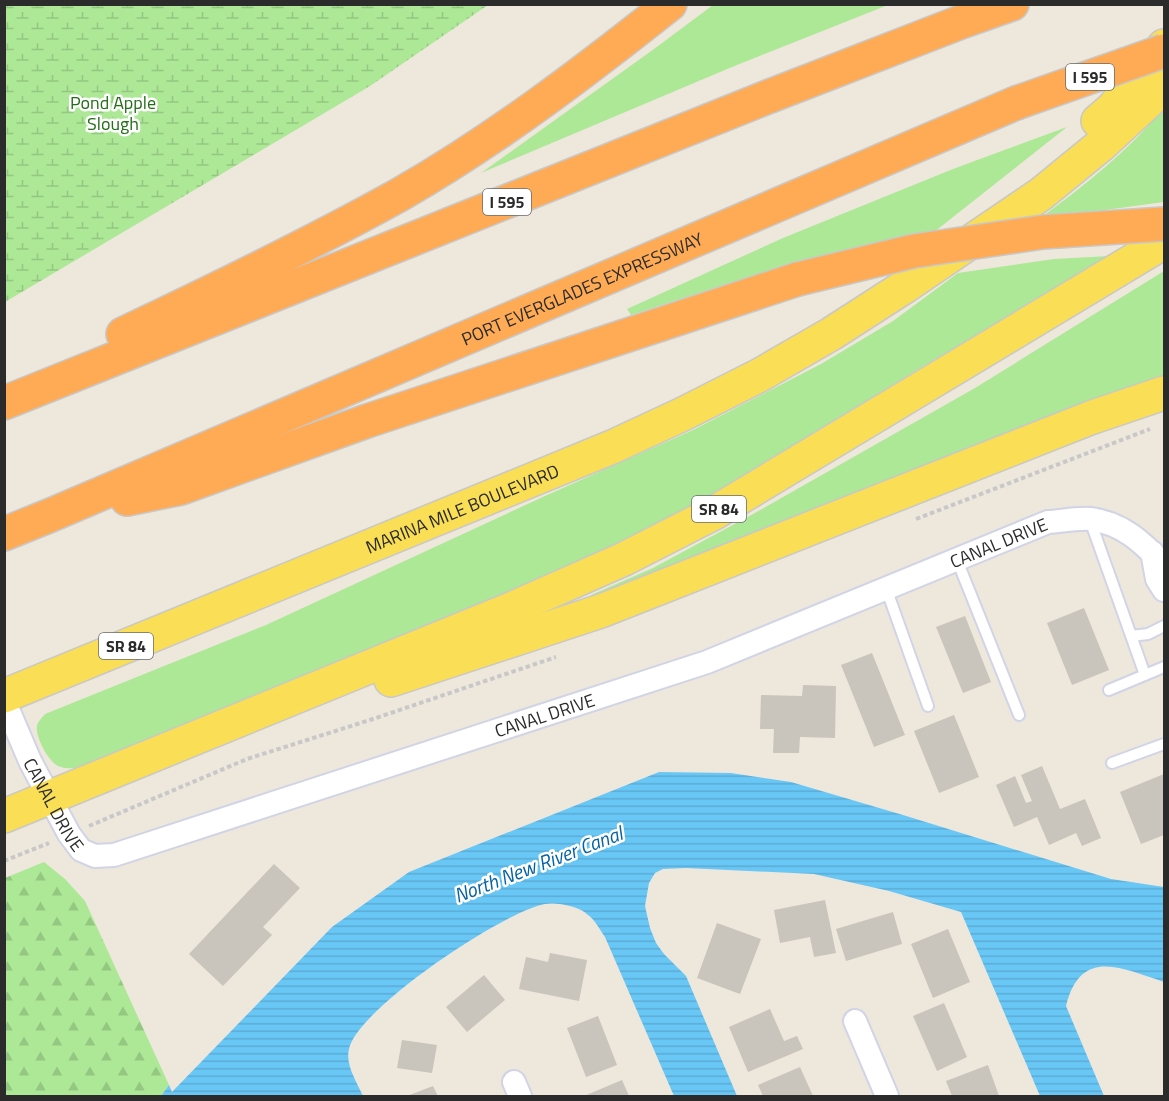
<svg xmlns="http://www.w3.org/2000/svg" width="1169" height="1101" font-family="'Titillium Web',sans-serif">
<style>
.grass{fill:#ace896}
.forest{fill:url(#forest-firs)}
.wetland{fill:url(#wetland-marsh)}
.water{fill:url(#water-rules)}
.building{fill:#c9c4bc}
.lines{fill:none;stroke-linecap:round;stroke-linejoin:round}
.service-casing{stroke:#d1d4e5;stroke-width:14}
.minor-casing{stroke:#d1d4e5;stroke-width:26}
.primary-casing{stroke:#c8c8c8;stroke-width:36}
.motorway-casing{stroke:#c8c8c8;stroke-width:36}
.path{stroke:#c8c8c8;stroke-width:4;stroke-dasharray:4.5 3;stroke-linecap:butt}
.service{stroke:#fff;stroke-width:10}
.minor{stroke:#fff;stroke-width:22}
.primary{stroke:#f9de56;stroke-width:33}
.motorway{stroke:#ffab56;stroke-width:33}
.motorway-bridge-casing{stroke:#c8c8c8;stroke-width:36;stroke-linecap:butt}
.motorway-bridge{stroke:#ffab56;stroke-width:33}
.labels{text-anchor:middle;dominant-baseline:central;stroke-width:5;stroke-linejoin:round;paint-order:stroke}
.shield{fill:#fff;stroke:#6b6b6b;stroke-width:1.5}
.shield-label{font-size:16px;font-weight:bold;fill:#2b2b2b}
.park-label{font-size:18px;fill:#226d16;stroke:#fff}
.street-label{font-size:18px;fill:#2b2b2b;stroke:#fff}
.water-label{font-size:20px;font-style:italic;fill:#0563a5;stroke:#fff}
</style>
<defs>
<pattern id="forest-firs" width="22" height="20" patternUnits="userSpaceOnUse" patternTransform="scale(1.5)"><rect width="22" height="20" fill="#ace896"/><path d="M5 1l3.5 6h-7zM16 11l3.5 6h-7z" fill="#94c781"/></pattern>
<pattern id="wetland-marsh" width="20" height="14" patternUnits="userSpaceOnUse" patternTransform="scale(1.5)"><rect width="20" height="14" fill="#ace896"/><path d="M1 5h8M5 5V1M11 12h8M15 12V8" fill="none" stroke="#94c781"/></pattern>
<pattern id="water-rules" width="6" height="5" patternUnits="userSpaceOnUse" patternTransform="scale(1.5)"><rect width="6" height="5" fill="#69c7f6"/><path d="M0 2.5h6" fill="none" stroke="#5babd3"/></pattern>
</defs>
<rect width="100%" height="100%" fill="#eee7dc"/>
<path class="grass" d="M713 5H888L732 67 481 173 654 49Z
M1164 108V202L1039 219C1084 186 1129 150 1164 108Z
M1067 127 929 236 813 260 742 279 631 315 627 309 783 238 953 169Z
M1110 256 910 374 762 466 648 530 572 567 87 766C77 768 67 770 58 766 48 761 35 736 37 726 38 721 42 718 45 714L266 625 545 496 693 430 821 364 893 321 958 273 1054 259Z
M1164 271V383L594 606 591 595 653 568 755 513 975 388Z"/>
<path class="forest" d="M44 862 65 879 85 901 169 1085 161 1096H5V878Z"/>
<path class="wetland" d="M4 5 5 4 488 5 370 86 5 302Z"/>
<path class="water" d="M659 772 731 773 791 782 903 815 1111 879 1164 887V982C1123 969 1081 946 1066 1006L1104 1096H1040L961 912 889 891 814 874 686 868 663 869 655 873 649 883 645 906 650 928 656 943 664 954 686 976 737 1096H674L605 937C600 930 595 920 588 915 579 906 557 902 545 904 504 911 357 1009 349 1049 345 1065 357 1082 363 1096H161L169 1085 172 1092 332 927 409 872Z"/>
<path class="building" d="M1084 608 1109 670 1072 685 1047 623Z
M965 616 991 682 963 693 936 627Z
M872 653 905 735 874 747 841 665Z
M803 685 836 686 835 738 800 737 799 753H773L774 729H760L761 695 802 696Z
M954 715 979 777 939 793 914 731Z
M1042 766 1060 809 1085 799 1101 838 1082 846 1076 833 1049 845 1037 817 1014 827 996 785 1015 776 1026 803 1032 801 1021 775Z
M1164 774V835L1141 844 1120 792Z
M274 864 300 888 263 927 272 935 223 986 189 954Z
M825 900 836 953 814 957 810 937 780 943 774 910Z
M893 912 902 944 846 961 836 929Z
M717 923 761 939 740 994 697 978Z
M948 929 970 982 933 998 911 944Z
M550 953 587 960 579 1001 519 989 526 957 548 962Z
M484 975 505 1000 467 1032 446 1007Z
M944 1003 967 1057 937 1071 913 1016Z
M770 1009 784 1041 797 1036 803 1049 748 1072 729 1027Z
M598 1016 617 1065 586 1077 567 1028Z
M402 1040 437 1045 432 1073 397 1068Z
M988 1065 999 1096H952L946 1081Z
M800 1067 813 1096H763L758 1085Z
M622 1080 629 1096H584Z
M433 1086 438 1096H407Z"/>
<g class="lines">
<defs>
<path id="service" d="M1090 520 1145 675
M957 560 1019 715
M886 588 928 706
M1131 636 1148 634 1164 626
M1109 690 1164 667
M1112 763 1164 744"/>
<g id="minor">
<path d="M1152 552 1157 579 1164 590"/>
<path id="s1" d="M4 700 30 761 69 834 81 850 95 856 114 855 707 662 1048 522C1062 521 1077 518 1090 519 1123 523 1143 543 1164 565"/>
<path d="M855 1021 887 1096"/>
<path d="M514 1082 520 1096"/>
</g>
<g id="primary">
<path d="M1098 121 1112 109 1164 46"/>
<path d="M391 680 601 611 1090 418 1164 393"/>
<path id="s2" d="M4 696 612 447 683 414 760 375 831 334 904 287 1041 194 1101 145 1164 87"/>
<path d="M4 816 511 609 624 559 714 513 1164 242"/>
</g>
<g id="motorway">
<path d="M123 334C216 290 309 245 399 195 495 140 583 73 670 4"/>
<path d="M4 403 765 98 961 22 1012 4"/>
<path d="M127 499 181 488 367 421 798 279"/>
<path id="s3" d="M4 534 51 515 1016 103"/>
</g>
</defs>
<use href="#service" class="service-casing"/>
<use href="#minor" class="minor-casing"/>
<use href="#primary" class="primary-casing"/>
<use href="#motorway" class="motorway-casing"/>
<path class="path" d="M916 519 1150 429
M89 826 247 759 370 720 556 657
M4 861 49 843"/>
<use href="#service" class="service"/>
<use href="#minor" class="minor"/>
<use href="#primary" class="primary"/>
<use href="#motorway" class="motorway"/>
<defs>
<path id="motorway-bridge" d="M1016 103 1164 51
M798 279 914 251 1043 232 1164 224"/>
</defs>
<use href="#motorway-bridge" class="motorway-bridge-casing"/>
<use href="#motorway-bridge" class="motorway-bridge"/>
</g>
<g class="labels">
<g class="shield">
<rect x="1066" y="64" width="48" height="26" rx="4.5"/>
<rect x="483" y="189" width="48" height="26" rx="4.5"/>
<rect x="692" y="496" width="54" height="26" rx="4.5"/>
<rect x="99" y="633" width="54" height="26" rx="4.5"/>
</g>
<g class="shield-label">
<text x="1090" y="77">I 595</text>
<text x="507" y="202">I 595</text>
<text x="719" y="509">SR 84</text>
<text x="126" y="646">SR 84</text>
</g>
<g class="park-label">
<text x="113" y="102">Pond Apple<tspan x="113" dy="21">Slough</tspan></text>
</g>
<g class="street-label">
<text stroke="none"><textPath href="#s3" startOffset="628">PORT EVERGLADES EXPRESSWAY</textPath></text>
<text stroke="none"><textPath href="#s2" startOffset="495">MARINA MILE BOULEVARD</textPath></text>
<text stroke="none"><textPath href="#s1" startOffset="1142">CANAL DRIVE</textPath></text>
<text stroke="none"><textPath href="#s1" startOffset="656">CANAL DRIVE</textPath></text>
<text stroke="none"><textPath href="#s1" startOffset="116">CANAL DRIVE</textPath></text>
</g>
<g class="water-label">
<text transform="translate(538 864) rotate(-21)">North New River Canal</text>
</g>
</g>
<rect width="1169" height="1101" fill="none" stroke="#2b2b2b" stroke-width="12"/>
</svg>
